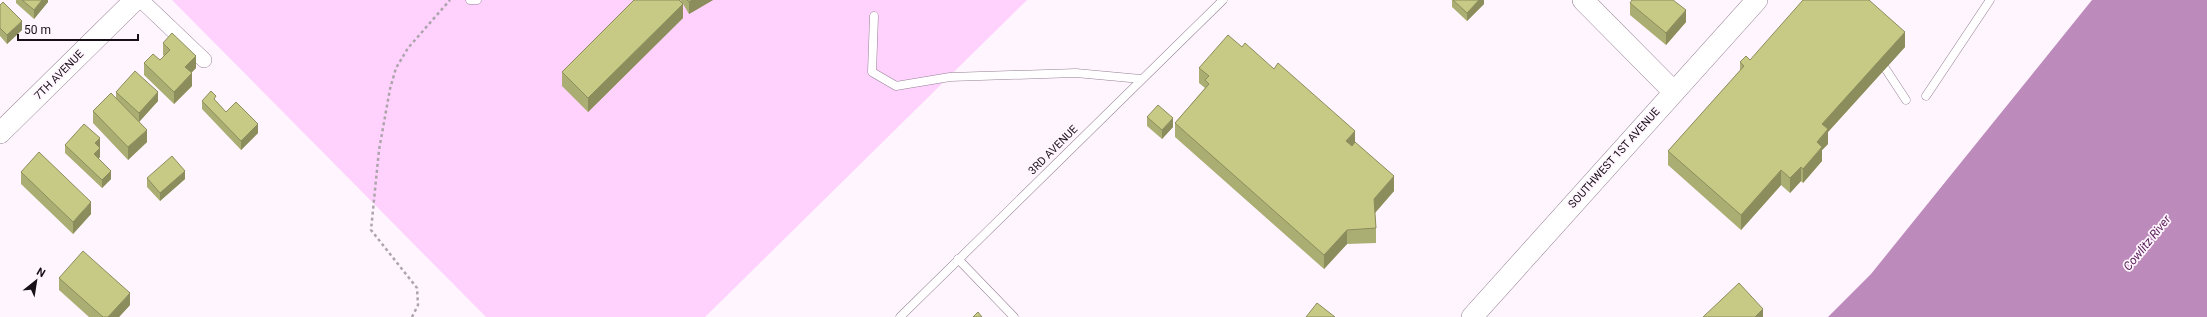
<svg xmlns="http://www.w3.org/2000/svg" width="2207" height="317" font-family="Roboto,sans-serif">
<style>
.green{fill:#fed2fc}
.water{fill:#bc8abb}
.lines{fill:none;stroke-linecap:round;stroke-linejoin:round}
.lane-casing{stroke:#958094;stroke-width:9}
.street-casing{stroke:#958094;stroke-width:16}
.secondary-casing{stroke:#958094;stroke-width:22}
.path{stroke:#ada4ac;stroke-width:2.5;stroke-dasharray:3 3;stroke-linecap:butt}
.lane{stroke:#fff;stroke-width:8}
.street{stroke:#fff;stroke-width:15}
.secondary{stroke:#fff;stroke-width:21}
.wall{fill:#abae72}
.shaded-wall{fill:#8b8d5d}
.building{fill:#c7ca85;stroke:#8b8d5d}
.labels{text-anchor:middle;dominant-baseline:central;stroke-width:3.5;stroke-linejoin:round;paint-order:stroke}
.street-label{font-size:11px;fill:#171017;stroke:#fff5fe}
.water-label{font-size:12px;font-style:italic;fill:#5c205c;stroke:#fff5fe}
</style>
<rect width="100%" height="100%" fill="#fff5fe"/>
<path class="green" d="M172 0H1027L705 317H486Z"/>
<path class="water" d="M2092 0H2207V317H1828L1871 274Z"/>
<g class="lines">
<defs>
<path id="lane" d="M470 0H477
M874 16 872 72 896 86 950 77 1076 73 1141 79
M1885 68 1906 100
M1926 96 1990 0
M958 259 1014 317
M900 317 1223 0"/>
<path id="street" d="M141 0 204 60"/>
<path id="secondary" d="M1583 0 1674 92
M0 133 135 0
M1472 317 1757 0"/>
</defs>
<use href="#lane" class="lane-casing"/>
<use href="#street" class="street-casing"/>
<use href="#secondary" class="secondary-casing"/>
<path class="path" d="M412 317 418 305 417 288 371 230 379 150 390 89 396 68 408 48 450 0"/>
<use href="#lane" class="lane"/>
<use href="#street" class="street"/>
<use href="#secondary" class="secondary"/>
</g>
<path class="wall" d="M16 0H48V2L34 19 16 3Z
M680 0H713L689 14 683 4V18L588 112 562 86V72L682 3Z
M1452 0H1484V4L1467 21 1452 7Z
M1630 3 1686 22 1666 45 1630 15Z
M0 5 22 30 7 44 0 36Z
M163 43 196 68 191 73 192 86 174 104 144 75V63L160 60 164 56 163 55Z
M1905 47 1828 132V144L1822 150V161L1803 183 1801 181 1790 193 1781 185 1741 230 1668 165V151L1740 71V62L1750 60Z
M1199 68 1355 143 1394 191 1375 213 1376 228V243L1347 244 1324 269 1175 137V123L1205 88 1199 83Z
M116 92 158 101 139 122 147 142 128 160 93 123V111L116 98Z
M202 101H216L226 112 258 133 241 150 202 109Z
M1147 117 1173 127 1162 139 1147 126Z
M65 145 100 147 99 148 100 157 98 159 111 179 102 188 65 153Z
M21 172 91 214 73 234 21 184Z
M147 178 185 179 160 201 147 187Z
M59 278 130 305 119 317H89L59 290Z"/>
<path class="shaded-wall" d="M42 0H48V2L34 19V10Z
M692 0H713L689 14V2Z
M1479 0H1484V4L1467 21V13Z
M683 4V18L588 112V98Z
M1686 10V22L1666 45V33Z
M22 21V30L7 44V35Z
M1905 32V47L1828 132V144L1822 150V161L1803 183V169L1817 142 1822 124Z
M196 56V68L185 79V67Z
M192 73V86L174 104V92Z
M158 92V101L139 122V113Z
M1173 118V127L1162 139V130Z
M258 124V133L241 150V141Z
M147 130V142L128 160V147Z
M1355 131V145L1346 155V141Z
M100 138V147L95 152V143Z
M100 148V157L94 163V154Z
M1801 167V181L1790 193V178Z
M1781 170V185L1741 230V215Z
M111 171V179L102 188V180Z
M185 171V179L160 201V193Z
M1394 176V191L1374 214V199Z
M91 202V214L73 234V222Z
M1347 230V244L1324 269V255Z
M130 293V305L119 317H108Z
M1763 309V317H1755Z"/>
<path class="building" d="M22 0H42L34 10Z
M634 0H679L683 4 588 98 562 72Z
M687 0H692L689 2Z
M1453 0H1479L1467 13Z
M1632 0H1673L1686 10 1666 33 1630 3Z
M1803 0H1869L1905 32 1822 124 1828 129 1817 142 1822 147 1803 169 1801 167 1790 178 1781 170 1741 215 1668 151 1744 66 1740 62 1746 56 1750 60Z
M3 2 22 21 7 35 0 28V5Z
M172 33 196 56 185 67 192 73 174 92 144 63 153 54 160 60 170 50 163 43Z
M1228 35 1242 47 1245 43 1274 69 1278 63 1355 131 1346 141 1352 146 1355 142 1394 176 1374 199 1376 228 1347 230 1324 255 1175 123 1209 84 1205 80 1209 76 1199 68Z
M135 71 158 92 139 113 116 92Z
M211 91 216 96 214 99 226 112 236 102 258 124 241 141 202 101Z
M111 93 147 130 128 147 93 111Z
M1158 105 1173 118 1162 130 1147 117Z
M84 124 100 138 95 143 100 148 94 154 111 171 102 180 65 145Z
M39 152 91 202 73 222 21 172Z
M172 156 185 171 160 193 147 178Z
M83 251 130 293 108 317H103L59 278Z
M1739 283 1763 309 1755 317H1703Z
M1317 303 1335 317H1306Z
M978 312 982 317H973Z"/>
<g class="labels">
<g class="street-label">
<text transform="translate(59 75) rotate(-45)">7TH AVENUE</text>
<text transform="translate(1053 150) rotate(-45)">3RD AVENUE</text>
<text transform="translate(1614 158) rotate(-48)">SOUTHWEST 1ST AVENUE</text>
</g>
<g class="water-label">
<text transform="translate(2147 243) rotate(-51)">Cowlitz River</text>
</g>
</g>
<g transform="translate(36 281) rotate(30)" stroke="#fff5fe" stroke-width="3" paint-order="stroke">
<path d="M0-3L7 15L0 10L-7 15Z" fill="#171017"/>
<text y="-6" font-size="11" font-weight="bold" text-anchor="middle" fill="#171017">N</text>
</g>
<path d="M18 34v6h120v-6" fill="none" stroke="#171017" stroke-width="2"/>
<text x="24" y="34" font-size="12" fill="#171017" stroke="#fff5fe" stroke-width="3" paint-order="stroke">50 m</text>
</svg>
